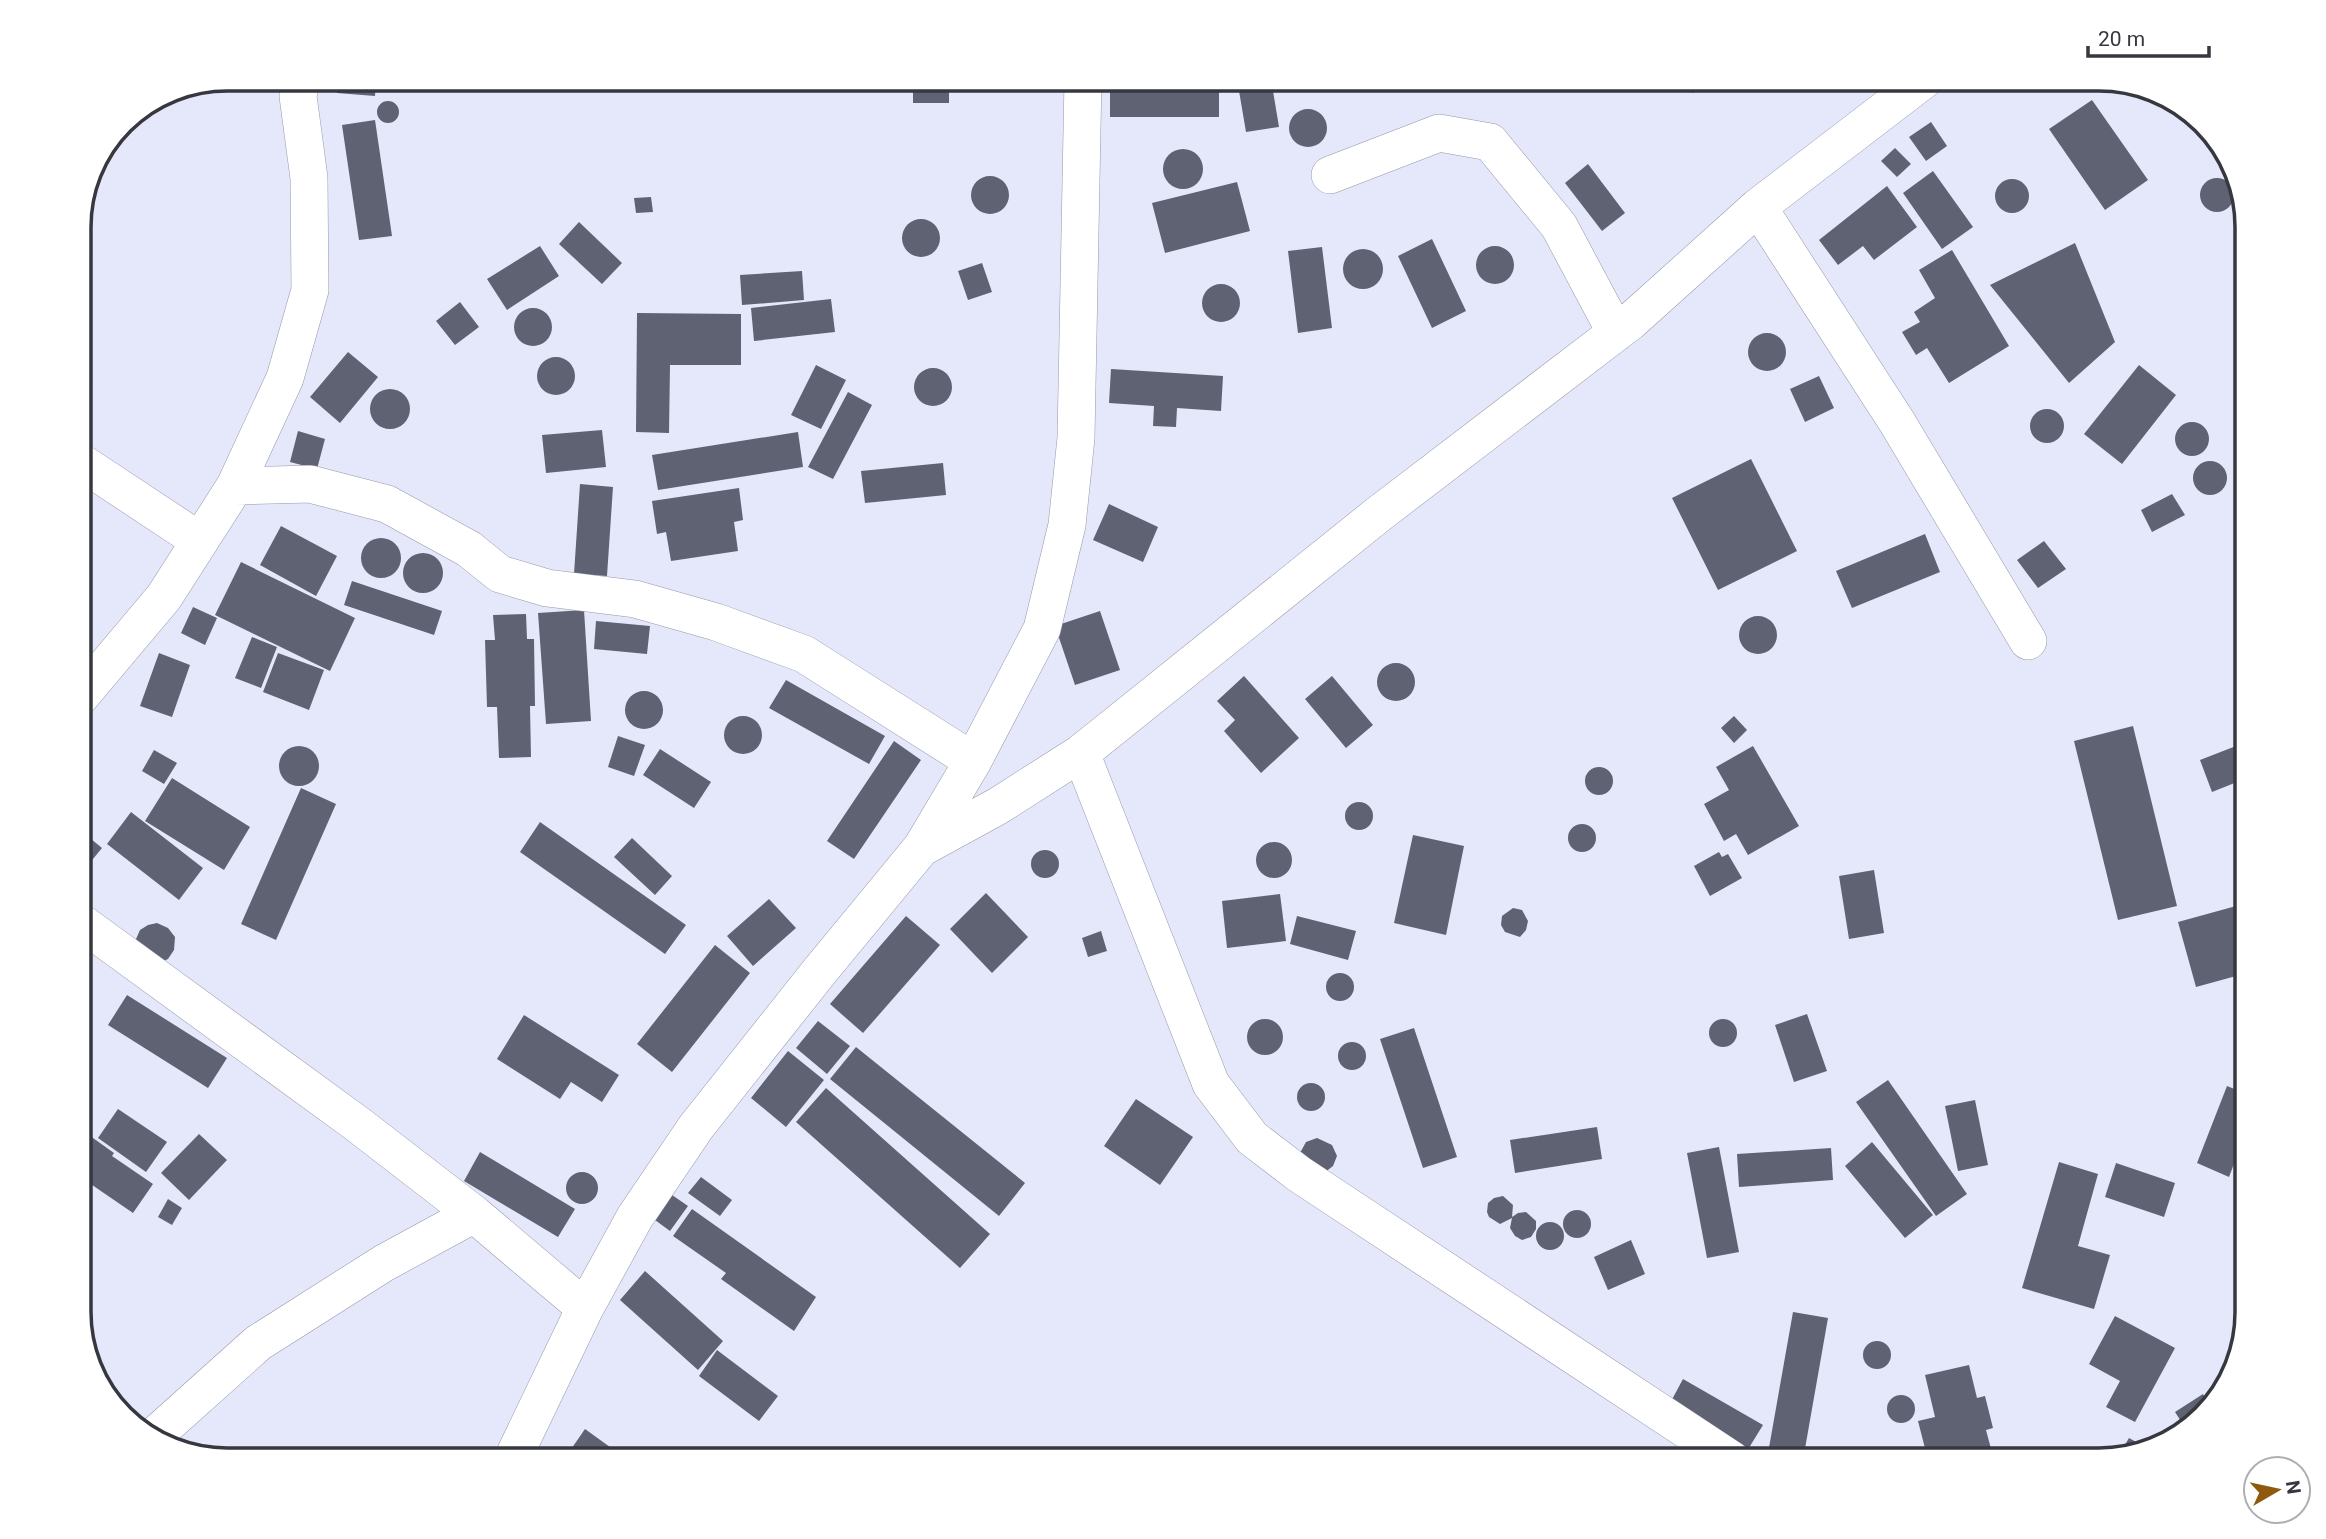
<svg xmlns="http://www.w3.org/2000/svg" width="2326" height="1539" font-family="Roboto,sans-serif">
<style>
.building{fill:#5f6272}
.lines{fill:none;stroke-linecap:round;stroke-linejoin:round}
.street-casing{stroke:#9598a9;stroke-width:38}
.street{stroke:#fff;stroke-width:37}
.rim{fill:none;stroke:#37383f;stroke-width:3.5}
</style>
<rect width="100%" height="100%" fill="#e5e8fb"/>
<path class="building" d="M338 79H376L375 96 337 93Z
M913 79H949V103H913Z
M1110 79H1219V117H1110Z
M1237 79H1271L1279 127 1246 132Z
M1672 79H1703L1693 93Z
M2092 100 2148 180 2105 210 2049 129Z
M377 112a11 11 0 1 1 22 0a11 11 0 1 1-22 0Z
M1289 128a19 19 0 1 1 38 0a19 19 0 1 1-38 0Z
M375 120 392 236 359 240 342 125Z
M1931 122 1947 146 1926 161 1909 137Z
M1895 148 1911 164 1897 177 1881 161Z
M1163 169a20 20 0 1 1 40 0a20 20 0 1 1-40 0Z
M1588 164 1625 213 1602 231 1565 183Z
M1933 171 1973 227 1942 249 1903 193Z
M971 195a19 19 0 1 1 38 0a19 19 0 1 1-38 0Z
M2200 195a17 17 0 1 1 34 0a17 17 0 1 1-34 0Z
M1995 196a17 17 0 1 1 34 0a17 17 0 1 1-34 0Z
M1237 182 1250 231 1165 253 1152 203Z
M1887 186 1917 227 1874 260 1863 246 1838 265 1819 240Z
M651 197 653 212 636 213 634 198Z
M902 238a19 19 0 1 1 38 0a19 19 0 1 1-38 0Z
M579 222 622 263 602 284 559 244Z
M1432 239 1466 311 1432 328 1398 256Z
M2075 243 2115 342 2069 383 1990 285Z
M1476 265a19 19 0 1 1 38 0a19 19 0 1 1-38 0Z
M540 246 559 276 507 310 487 279Z
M1322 247 1332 328 1298 333 1288 251Z
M1343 269a20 20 0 1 1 40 0a20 20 0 1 1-40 0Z
M1952 250 2009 346 1949 383 1927 348 1916 355 1902 332 1920 322 1914 312 1935 298 1919 270Z
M982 263 992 292 968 300 958 271Z
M802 271 804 300 742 305 740 275Z
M1202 303a19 19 0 1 1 38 0a19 19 0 1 1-38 0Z
M831 299 835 332 754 341 751 308Z
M460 302 479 327 455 345 436 321Z
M514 327a19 19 0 1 1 38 0a19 19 0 1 1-38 0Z
M637 313 741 314V365H670L669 433 636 432Z
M1748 352a19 19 0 1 1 38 0a19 19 0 1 1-38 0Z
M2247 338V361L2236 347Z
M348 352 378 377 340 423 310 397Z
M537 376a19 19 0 1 1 38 0a19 19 0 1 1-38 0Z
M816 365 846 380 821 429 791 415Z
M2139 365 2176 395 2122 464 2084 434Z
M914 387a19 19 0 1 1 38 0a19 19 0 1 1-38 0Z
M1111 369 1223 376 1221 411 1177 408 1176 427 1153 426 1154 406 1109 403Z
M1819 376 1834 408 1805 422 1790 389Z
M370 409a20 20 0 1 1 40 0a20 20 0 1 1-40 0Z
M848 392 872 405 833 479 808 467Z
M2030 426a17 17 0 1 1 34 0a17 17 0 1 1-34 0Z
M2175 439a17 17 0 1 1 34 0a17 17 0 1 1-34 0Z
M602 430 606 467 546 473 542 435Z
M298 431 325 439 317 469 290 462Z
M798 432 803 467 658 490 652 455Z
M1751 459 1797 551 1718 590 1672 498Z
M2193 478a17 17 0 1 1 34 0a17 17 0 1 1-34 0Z
M943 463 946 495 865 503 861 471Z
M580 484 613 487 607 576 574 574Z
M739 488 743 520 734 522 738 551 671 561 666 532 657 534 652 501Z
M2172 494 2185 515 2152 532 2141 510Z
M1109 504 1158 527 1143 562 1093 540Z
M281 526 337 556 316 596 260 565Z
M1925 534 1940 572 1852 608 1836 571Z
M361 558a20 20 0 1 1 40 0a20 20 0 1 1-40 0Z
M2044 541 2066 569 2038 588 2017 560Z
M403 573a20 20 0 1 1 40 0a20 20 0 1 1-40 0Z
M241 562 355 618 330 671 215 615Z
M352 581 442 611 434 635 344 605Z
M193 607 217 618 205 645 181 633Z
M584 610 591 721 546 724 538 613Z
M1100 611 1120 670 1075 685 1055 626Z
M526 614 527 639H534L535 706H530L531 757 499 758 497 707H487L485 640H495L493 615Z
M1739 635a19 19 0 1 1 38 0a19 19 0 1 1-38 0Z
M596 621 650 626 647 654 594 649Z
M252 637 277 647 261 688 235 678Z
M159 653 190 665 172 717 140 706Z
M278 653 324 670 309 710 263 692Z
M1377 682a19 19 0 1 1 38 0a19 19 0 1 1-38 0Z
M1244 676 1299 738 1261 773 1224 731 1235 720 1217 701Z
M1332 676 1373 725 1346 748 1305 699Z
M786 680 885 736 869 764 769 708Z
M625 710a19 19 0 1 1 38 0a19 19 0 1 1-38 0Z
M724 735a19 19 0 1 1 38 0a19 19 0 1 1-38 0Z
M1734 716 1747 730 1734 743 1721 728Z
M2133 726 2177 906 2118 920 2074 741Z
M618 736 645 745 634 776 608 767Z
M894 741 921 760 854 859 827 841Z
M1753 746 1799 826 1748 855 1736 834 1724 841 1704 804 1729 790 1716 767Z
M2236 746 2247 778 2212 792 2200 760Z
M279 766a20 20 0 1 1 40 0a20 20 0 1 1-40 0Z
M660 749 711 782 694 808 643 775Z
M154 750 177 763 164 784 142 771Z
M1585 781a14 14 0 1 1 28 0a14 14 0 1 1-28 0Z
M172 778 250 827 224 870 145 821Z
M301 788 336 804 276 940 241 924Z
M1345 816a14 14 0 1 1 28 0a14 14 0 1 1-28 0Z
M131 812 203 868 179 900 107 844Z
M540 822 686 925 665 954 520 852Z
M1568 838a14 14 0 1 1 28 0a14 14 0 1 1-28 0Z
M79 829 102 848 79 876Z
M1413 835 1464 846 1446 935 1394 923Z
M632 838 672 876 655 895 614 857Z
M1256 860a18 18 0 1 1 36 0a18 18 0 1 1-36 0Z
M1031 864a14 14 0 1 1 28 0a14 14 0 1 1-28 0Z
M1719 852 1722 857 1728 854 1742 878 1710 896 1694 866Z
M1874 870 1884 933 1849 939 1839 876Z
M986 893 1028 937 992 973 950 929Z
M1280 894 1286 941 1227 948 1222 901Z
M769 899 796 928 753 966 727 936Z
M2247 903V973L2196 987 2178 922Z
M1513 908 1522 910 1528 921 1526 930 1520 937 1505 932 1501 925 1502 916Z
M906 916 940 945 863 1033 830 1004Z
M1297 916 1356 931 1348 960 1290 944Z
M157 923 168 928 175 937 174 950 168 959 159 963 137 948 136 939 140 930 148 925Z
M1101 931 1107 951 1088 957 1082 938Z
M715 945 750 973 672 1072 637 1044Z
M1326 987a14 14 0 1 1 28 0a14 14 0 1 1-28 0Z
M127 995 227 1058 208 1088 108 1025Z
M1807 1014 1827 1071 1794 1082 1775 1025Z
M524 1015 619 1075 602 1102 571 1082 560 1099 497 1059Z
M1247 1037a18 18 0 1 1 36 0a18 18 0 1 1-36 0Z
M1709 1033a14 14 0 1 1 28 0a14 14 0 1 1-28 0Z
M818 1021 850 1046 827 1074 796 1048Z
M1414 1028 1457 1157 1423 1168 1380 1039Z
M1338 1056a14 14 0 1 1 28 0a14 14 0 1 1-28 0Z
M856 1047 1025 1183 999 1216 830 1079Z
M788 1051 824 1080 786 1127 751 1098Z
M1888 1080 1967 1194 1936 1216 1856 1102Z
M1297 1097a14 14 0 1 1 28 0a14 14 0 1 1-28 0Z
M2227 1086 2247 1094V1130L2229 1177 2197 1163Z
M826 1088 990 1234 960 1268 796 1122Z
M1136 1099 1193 1137 1160 1185 1104 1146Z
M1975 1100 1988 1165 1958 1171 1945 1106Z
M118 1109 167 1142 146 1172 98 1138Z
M1597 1127 1602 1159 1515 1173 1510 1140Z
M79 1128 114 1153 112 1156 153 1184 133 1213 79 1176Z
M199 1134 227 1160 189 1200 161 1173Z
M1317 1138 1332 1145 1337 1156 1333 1166 1324 1173 1300 1153 1306 1142Z
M1872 1142 1933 1215 1905 1238 1845 1166Z
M1719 1147 1739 1252 1707 1258 1687 1153Z
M1831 1148 1833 1180 1739 1187 1737 1154Z
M480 1152 575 1209 558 1237 464 1181Z
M2059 1162 2098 1174 2078 1246 2110 1255 2094 1309 2022 1288Z
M2116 1163 2175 1183 2164 1217 2105 1197Z
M566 1188a16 16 0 1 1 32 0a16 16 0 1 1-32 0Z
M701 1177 732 1200 720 1216 688 1193Z
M672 1195 688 1206 670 1231 655 1220Z
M1503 1196 1513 1205 1512 1217 1518 1213 1526 1212 1536 1221V1229L1531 1237 1522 1240 1515 1236 1510 1228 1512 1218 1500 1224 1489 1217 1487 1212 1488 1203 1494 1198Z
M168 1199 182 1208 172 1225 158 1217Z
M692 1209 816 1297 794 1331 721 1279 726 1273 673 1236Z
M1563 1224a14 14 0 1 1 28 0a14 14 0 1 1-28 0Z
M1536 1236a14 14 0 1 1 28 0a14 14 0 1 1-28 0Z
M1631 1240 1645 1274 1608 1290 1594 1257Z
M645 1271 723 1341 698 1370 620 1300Z
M1793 1312 1828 1318 1803 1460H1776L1767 1459Z
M2115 1316 2175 1348 2135 1422 2106 1407 2120 1381 2089 1364Z
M1863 1355a14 14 0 1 1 28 0a14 14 0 1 1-28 0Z
M717 1350 778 1396 759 1421 699 1376Z
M1969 1365 1977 1398 1985 1396 1993 1428 1986 1430 1994 1460H1928L1918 1421 1935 1417 1925 1375Z
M1683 1379 1763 1425 1747 1451 1669 1405Z
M2203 1394 2210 1406 2186 1429 2175 1412Z
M1887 1409a14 14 0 1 1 28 0a14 14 0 1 1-28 0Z
M585 1429 628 1460H575L567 1455Z
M2129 1438 2147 1448 2119 1455Z"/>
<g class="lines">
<defs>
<path id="street" d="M1330 175 1439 133 1490 142 1559 226 1616 333
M1758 207 1897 422 2028 641
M79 461 200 541
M235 486 310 484 387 504 469 549 500 574 547 588 635 599 716 622 804 654 973 761
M79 698 164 597 235 486 285 378 310 290 309 178 298 96 301 79
M1081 753 1211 1084 1252 1138 1299 1174 1732 1460
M923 847 998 806 1081 753 1380 513 1630 322 1758 207 1925 79
M79 921 356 1123 474 1214 585 1308
M152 1438 258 1343 384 1263 474 1214
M512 1460 585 1308 635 1217 696 1127 819 972 922 847 973 761 1042 629 1067 525 1076 438 1083 79"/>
</defs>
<use href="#street" class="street-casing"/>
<use href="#street" class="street"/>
</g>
<path d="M0 0H2326V1539H0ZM227 91H2099A136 136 0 0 1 2235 227V1312A136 136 0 0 1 2099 1448H227A136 136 0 0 1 91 1312V227A136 136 0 0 1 227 91Z" fill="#fff" fill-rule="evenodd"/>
<path class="rim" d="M227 91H2099A136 136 0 0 1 2235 227V1312A136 136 0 0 1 2099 1448H227A136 136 0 0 1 91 1312V227A136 136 0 0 1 227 91Z"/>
<g transform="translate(2277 1490) rotate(81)"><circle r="33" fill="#ffffff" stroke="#afafb2" stroke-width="2"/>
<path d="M0-5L12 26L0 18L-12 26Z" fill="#905a0e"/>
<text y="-10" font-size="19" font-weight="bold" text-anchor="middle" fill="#37383f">N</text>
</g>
<path d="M2088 46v10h121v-10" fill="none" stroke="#37383f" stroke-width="3.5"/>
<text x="2098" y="46" font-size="21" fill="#37383f" stroke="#ffffff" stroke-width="5" paint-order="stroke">20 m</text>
</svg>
